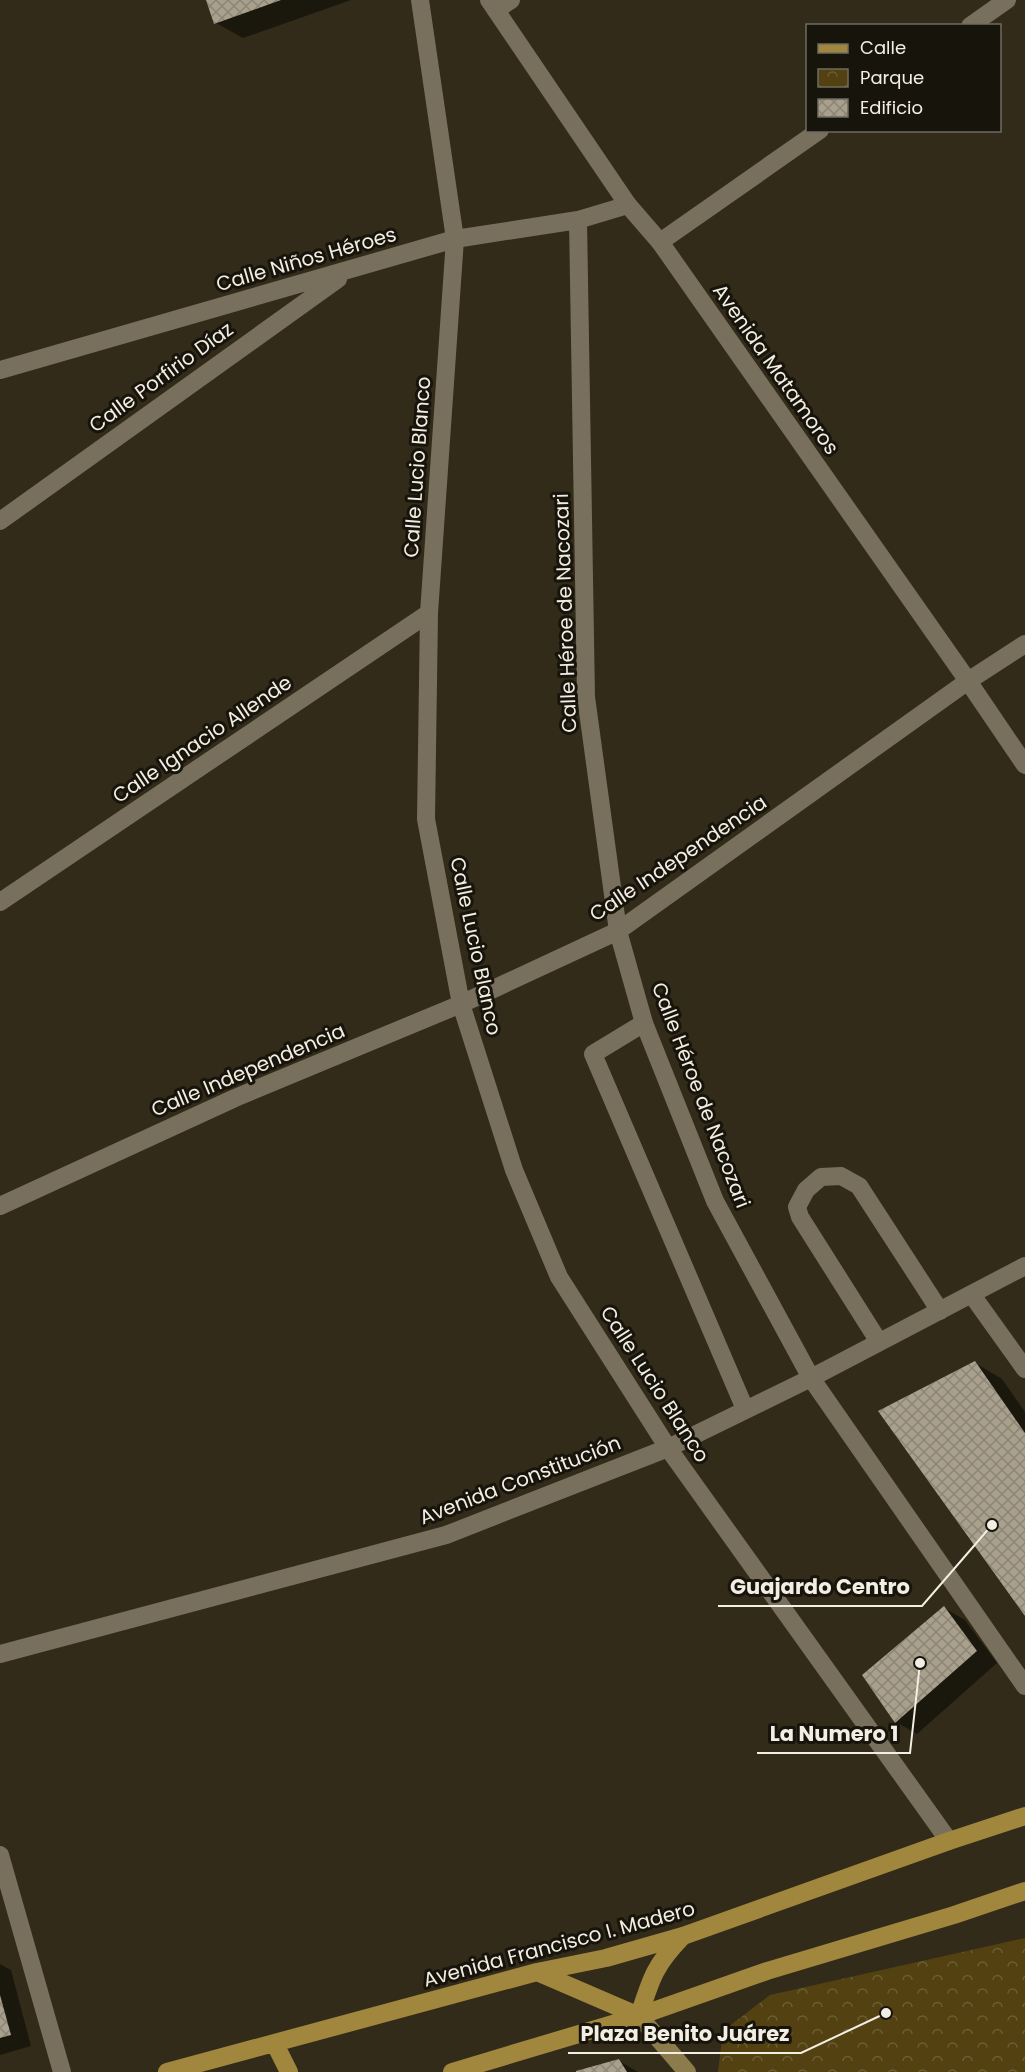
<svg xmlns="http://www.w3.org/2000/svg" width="1025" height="2072" font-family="Poppins,sans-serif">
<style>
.park{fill:url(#park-crowns)}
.shadow{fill:#0007}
.building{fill:url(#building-cross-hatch)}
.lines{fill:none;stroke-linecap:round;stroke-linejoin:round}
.service{stroke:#78705d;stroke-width:18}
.minor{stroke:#78705d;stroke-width:18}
.tertiary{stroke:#78705d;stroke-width:18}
.secondary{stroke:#8c7b4d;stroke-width:18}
.primary{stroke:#a1863d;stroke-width:18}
.labels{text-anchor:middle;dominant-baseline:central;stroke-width:6;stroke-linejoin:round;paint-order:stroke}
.street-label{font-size:20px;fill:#f3eee3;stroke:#17140c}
.leader{fill:none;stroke:#f3eee3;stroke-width:2}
.callout-dot{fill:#f3eee3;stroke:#17140c;stroke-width:2}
.callout-label{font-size:21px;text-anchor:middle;font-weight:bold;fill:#f3eee3;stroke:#17140c;stroke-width:6;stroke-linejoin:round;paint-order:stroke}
</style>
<defs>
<pattern id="park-crowns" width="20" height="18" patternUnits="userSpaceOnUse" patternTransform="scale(1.5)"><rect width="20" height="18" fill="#534111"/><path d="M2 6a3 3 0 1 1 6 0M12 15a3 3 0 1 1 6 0" fill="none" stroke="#6c5d34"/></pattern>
<pattern id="building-cross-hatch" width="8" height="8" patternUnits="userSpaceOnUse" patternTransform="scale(1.5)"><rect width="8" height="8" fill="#a8a08c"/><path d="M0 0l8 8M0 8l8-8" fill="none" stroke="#8c8576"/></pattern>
</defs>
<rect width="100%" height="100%" fill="#322b1a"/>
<path class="park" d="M1025 1938V2072H718L723 2031 770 1995Z"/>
<path class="shadow" d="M208 0H351L243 38 216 23Z
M975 1363 1002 1379 1025 1412V1614Z
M944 1608 965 1620 997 1663 917 1734 896 1722Z
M0 1964 11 1970 31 2046 0 2055Z
M619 2061 638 2072H579Z"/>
<path class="building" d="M206 0H281L214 24Z
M975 1361 1025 1433V1616L878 1411Z
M944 1606 977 1651 895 1723 862 1675Z
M0 1995 11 2035 0 2038Z
M619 2059 627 2072H576V2071Z"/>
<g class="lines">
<path class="service" d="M644 1023 593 1054 745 1409
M972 1295 1025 1369
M879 1342 800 1217 797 1207 806 1190 821 1177 841 1176 859 1186 940 1311"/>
<path class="minor" d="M420 0 455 239 429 613 426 819 461 1004 514 1170 559 1277 668 1448 949 1841
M496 10 511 0
M970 26 1007 0
M578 220 586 697 618 931 644 1023 715 1201 811 1378 1025 1686
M660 242 820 130
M0 370 455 239 578 220 628 205
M0 521 338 279
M0 902 429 613
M0 1206 235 1098 461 1004 618 931 968 681 1025 644
M0 1855 62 2072"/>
<path class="tertiary" d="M489 0 628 205 660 242 968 681 1025 765
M0 1654 446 1535 668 1448 811 1378 1025 1266"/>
<path class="secondary" d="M639 2016 687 2072"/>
<path class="primary" d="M537 1972 639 2016C651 1979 654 1966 682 1937
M275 2044 289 2072
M167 2072 537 1972 606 1958 683 1936 949 1841 1025 1816
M452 2072 639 2016 767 1971 954 1915 1025 1891"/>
</g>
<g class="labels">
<g class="street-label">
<text transform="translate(306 259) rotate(-16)">Calle Niños Héroes</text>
<text transform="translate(776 369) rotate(55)">Avenida Matamoros</text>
<text transform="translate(161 377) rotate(-36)">Calle Porfirio Díaz</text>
<text transform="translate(417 467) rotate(-86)">Calle Lucio Blanco</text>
<text transform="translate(565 613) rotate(-92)">Calle Héroe de Nacozari</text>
<text transform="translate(202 739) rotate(-34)">Calle Ignacio Allende</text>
<text transform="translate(678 858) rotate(-34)">Calle Independencia</text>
<text transform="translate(476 946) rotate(78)">Calle Lucio Blanco</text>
<text transform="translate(248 1070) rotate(-23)">Calle Independencia</text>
<text transform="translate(701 1095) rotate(69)">Calle Héroe de Nacozari</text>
<text transform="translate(655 1384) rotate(57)">Calle Lucio Blanco</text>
<text transform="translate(520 1480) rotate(-21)">Avenida Constitución</text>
<text transform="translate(559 1944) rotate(-15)">Avenida Francisco I. Madero</text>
</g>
</g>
<path class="leader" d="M992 1525L922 1606H718M920 1663L910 1753H757M886 2013L801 2053H568"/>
<g class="callout-dot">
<circle cx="992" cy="1525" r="6"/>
<circle cx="920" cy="1663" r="6"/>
<circle cx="886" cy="2013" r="6"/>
</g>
<g class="callout-label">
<text x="820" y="1594">Guajardo Centro</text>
<text x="834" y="1741">La Numero 1</text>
<text x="685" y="2041">Plaza Benito Juárez</text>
</g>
<rect x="806" y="24" width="195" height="108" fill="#17140c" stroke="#6f6b62" stroke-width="1.5"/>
<rect x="818" y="44" width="30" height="9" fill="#a1863d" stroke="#6f6b62" stroke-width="1.5"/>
<text x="860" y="54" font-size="18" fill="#f3eee3">Calle</text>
<rect x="818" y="69" width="30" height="18" fill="url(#park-crowns)" stroke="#6f6b62" stroke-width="1.5"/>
<text x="860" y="84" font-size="18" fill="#f3eee3">Parque</text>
<rect x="818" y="99" width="30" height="18" fill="url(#building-cross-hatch)" stroke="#6f6b62" stroke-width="1.5"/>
<text x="860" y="114" font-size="18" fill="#f3eee3">Edificio</text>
</svg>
